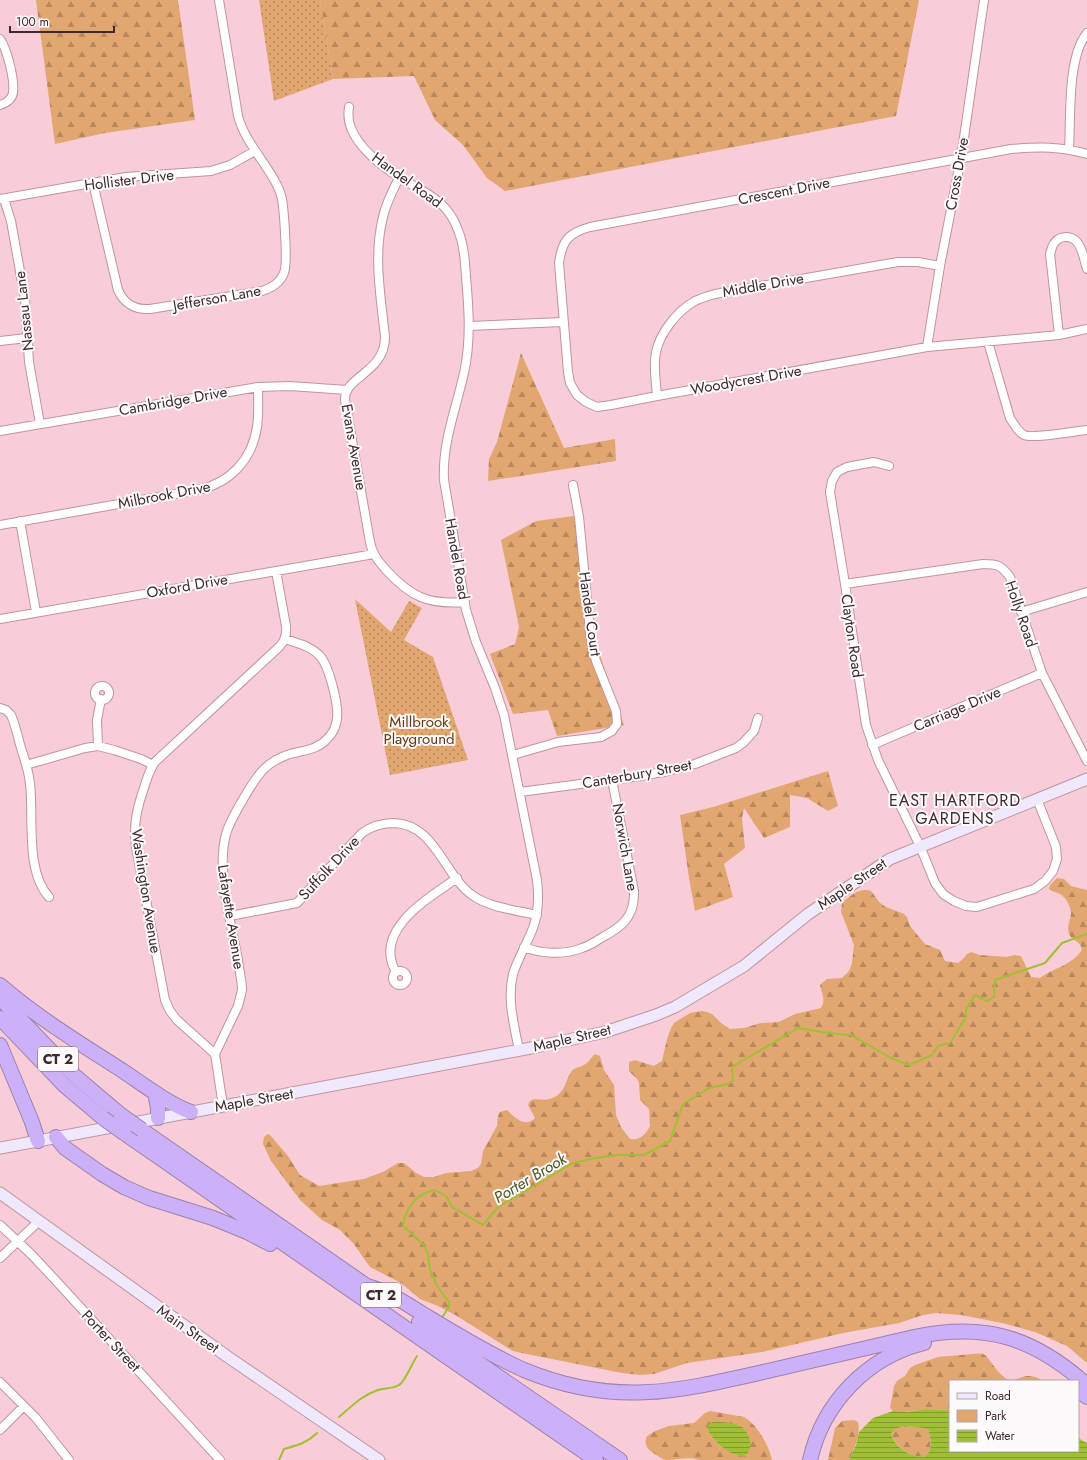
<svg xmlns="http://www.w3.org/2000/svg" width="1087" height="1460" font-family="Jost,sans-serif">
<style>
.green{fill:url(#green-dots)}
.forest{fill:url(#forest-firs);fill-rule:evenodd}
.water{fill:url(#water-rules);fill-rule:evenodd}
.lines{fill:none;stroke-linecap:round;stroke-linejoin:round}
.stream{stroke:#9fc035;stroke-width:2}
.street-casing{stroke:#be959f;stroke-width:10}
.secondary-casing{stroke:#be959f;stroke-width:13}
.highway-casing{stroke:#9a82b1;stroke-width:16}
.street{stroke:#fff;stroke-width:8}
.secondary{stroke:#f0e8fd;stroke-width:11}
.highway{stroke:#cdb1f8;stroke-width:14}
.highway-bridge-casing{stroke:#9a82b1;stroke-width:16;stroke-linecap:butt}
.highway-bridge{stroke:#cdb1f8;stroke-width:14}
.labels{text-anchor:middle;dominant-baseline:central;stroke-width:4;stroke-linejoin:round;paint-order:stroke}
.shield{fill:#fef9fa;stroke:#76686b;stroke-width:1}
.shield-label{font-size:14px;font-weight:bold;fill:#3b2a2e}
.street-label{font-size:15px;fill:#3b2a2e;stroke:#fef9fa}
.park-label{font-size:15px;fill:#623a11;stroke:#fef9fa}
.neighbourhood-label{font-size:16px;letter-spacing:1px;fill:#3b2a2e;stroke:#fef9fa}
.water-label{font-size:16px;font-style:italic;fill:#4a5823;stroke:#fef9fa}
</style>
<defs>
<pattern id="green-dots" width="8" height="8" patternUnits="userSpaceOnUse"><rect width="8" height="8" fill="#e2a670"/><path d="M2 2h.1M6 6h.1" fill="none" stroke="#b8875c" stroke-width="1.8" stroke-linecap="round"/></pattern>
<pattern id="forest-firs" width="22" height="20" patternUnits="userSpaceOnUse"><rect width="22" height="20" fill="#e2a670"/><path d="M5 1l3.5 6h-7zM16 11l3.5 6h-7z" fill="#b8875c"/></pattern>
<pattern id="water-rules" width="6" height="5" patternUnits="userSpaceOnUse"><rect width="6" height="5" fill="#9fc035"/><path d="M0 2.5h6" fill="none" stroke="#839c2d"/></pattern>
</defs>
<rect width="100%" height="100%" fill="#f8cdd7"/>
<path class="green" d="M259 0H320L333 79 274 101Z
M355 599 391 632 409 601 422 608 404 640 433 657 468 760 390 775Z"/>
<path class="forest" d="M36 0H178L195 120 105 133 55 144Z
M320 0H919L896 116 505 191 487 178 463 145 435 120 414 76 333 79Z
M521 353 564 448 615 439 616 461 488 481 489 459 497 442Z
M582 515 595 641 624 725 557 736 548 710 513 714 490 654 515 644 519 627 501 540 536 521Z
M828 771 838 806 828 811 807 798 790 795V827L764 838 744 808 742 818 745 848 724 864 733 897 695 911 689 878 680 815 713 807Z
M1057 878 1064 879 1071 886 1087 890V1363L1067 1346 1035 1332 1002 1323 961 1315 936 1313 923 1315 899 1323 843 1333 762 1352 687 1363 654 1374 640 1375 622 1373 522 1353 513 1351 457 1316 438 1306 420 1299 401 1283 370 1267 353 1243 340 1230 322 1220 300 1200 271 1161 263 1144 264 1137 268 1134 270 1135 288 1156 300 1175 319 1186 364 1179 383 1172 398 1163H404L416 1173 424 1177H434L446 1173 471 1171 478 1168 481 1164 483 1151 497 1126 498 1116 500 1112 507 1110C515 1118 525 1128 535 1118L528 1105 530 1101C538 1096 545 1105 559 1094 566 1088 566 1079 571 1072 574 1067 579 1068 584 1065 589 1063 591 1057 595 1054L600 1056 604 1070 614 1085 616 1115 621 1127 630 1139C640 1141 646 1134 650 1126L649 1109 640 1100 639 1083 637 1079 629 1071V1062L635 1060 654 1066 662 1061 667 1039 671 1028 674 1023 690 1013 702 1011 707 1012 712 1014 721 1023 730 1029 744 1028 761 1023 779 1022 795 1014 821 1008C826 1000 822 994 820 985L827 979 842 978 849 971 852 963 854 945 841 912 842 903C850 896 860 887 871 891L880 903 886 907 904 914 907 917 910 926 925 944 940 950 945 961 958 963 963 959 967 954 971 952 980 955 1007 957 1014 955 1021 956 1031 977 1040 978C1055 967 1071 966 1082 950 1081 941 1072 941 1069 934 1066 926 1071 920 1071 913 1071 907 1066 897 1060 894 1056 892 1053 892 1049 889L1050 885Z
M973 1354C976 1354 980 1353 983 1354 989 1356 997 1374 1007 1379 1015 1382 1022 1375 1029 1376 1034 1376 1040 1379 1044 1381H950V1410L925 1409 898 1413 893 1411 890 1408 894 1386 897 1381 905 1376 910 1368 915 1365 938 1357Z
M710 1411 744 1417C757 1424 769 1446 772 1460H699C688 1456 677 1460 666 1460 661 1459 657 1455 652 1452 646 1448 644 1443 647 1436L655 1431 669 1426 694 1423 705 1413ZM712 1422 738 1456C726 1450 714 1441 707 1429Z
M854 1420 858 1422C861 1435 854 1449 849 1460H828L835 1428 842 1421Z
M904 1426 923 1428 928 1430C931 1439 933 1448 926 1456 913 1460 894 1446 891 1433L894 1429Z"/>
<path class="water" d="M925 1409 950 1410V1451H1078V1438L1087 1443V1460H849L856 1445 859 1432 873 1418 893 1411 907 1412ZM904 1426 923 1428 928 1430C931 1439 933 1448 926 1456 913 1460 893 1446 891 1433L895 1429Z
M712 1422C720 1422 733 1422 740 1426 751 1432 755 1451 743 1457 728 1454 714 1442 707 1429L708 1425Z"/>
<g class="lines">
<path class="stream" d="M441 1319 449 1307V1302L437 1286 430 1270 428 1254 423 1244 403 1226C406 1206 416 1194 435 1190L447 1197 452 1207 483 1225 498 1207 571 1164 590 1159 616 1155H644L670 1141 683 1104 709 1088 728 1084 733 1081 732 1067 798 1028 828 1033 851 1035 891 1058 909 1065 932 1055 938 1046 950 1043 966 1017V1009L975 995 987 1001 994 997 995 980 1045 963 1062 943 1087 934
M339 1417C351 1407 362 1395 378 1390 384 1388 393 1389 399 1385 405 1382 412 1363 417 1356
M279 1460 284 1449C298 1445 307 1443 317 1433"/>
<defs>
<path id="street" d="M0 39C7 49 15 80 13 93 12 99 6 103 0 105
M349 107C348 114 348 121 351 128 359 148 381 166 399 177 424 193 447 199 458 230 464 245 465 261 466 277 469 310 471 341 464 373 456 409 442 443 444 480L466 610 476 642 495 688 504 715 537 880C539 897 539 912 533 928 527 944 518 958 513 974 507 999 514 1025 519 1050
M1069 149C1071 118 1067 57 1087 33
M1087 154C1060 146 1039 147 1011 149L590 227C568 233 562 241 559 263L568 372 570 383 577 395 586 402 597 407 611 405 657 396 927 347 1059 335 1087 329
M399 178C393 190 386 203 383 217 373 256 381 298 385 337 385 373 344 376 345 400L370 542C372 554 379 562 387 571 411 597 429 605 465 602
M93 183 118 290C124 304 136 310 150 309L262 291C272 288 280 283 284 273 288 264 284 211 282 199 281 194 279 189 277 185 265 161 245 142 238 116L219 0
M0 199 126 177 211 171 230 165 255 151
M4 199 11 221 25 299 29 362 40 424
M470 326 563 322
M1059 335 1050 254C1051 251 1052 247 1053 245 1058 236 1070 234 1077 242 1083 249 1084 260 1087 269
M0 341 27 338
M988 342 1010 418C1014 424 1017 431 1024 435 1032 439 1076 431 1087 430
M927 347 940 266 961 158 984 0
M657 396C656 381 653 366 656 352 660 333 677 311 695 301 701 298 708 296 715 294L898 262H918L940 266
M0 431 258 387 290 386 347 390
M889 466 874 462 847 467 837 472 832 481 830 492 845 584 866 725 878 760 920 846 935 883 943 894 954 901 966 906 977 907 1034 889 1045 881 1053 871 1057 859 1056 847 1037 799
M20 521 36 612
M0 525 198 490C230 483 252 460 257 427 259 414 258 400 258 387
M845 584 983 564C997 564 1001 565 1010 577L1042 673 1087 761
M1021 612 1087 592
M0 619 374 554
M95 693a7 7 0 1 1 14 0a7 7 0 1 1-14 0Z
M0 708 6 710 11 715C16 726 18 739 22 751 25 761 29 772 30 784 34 817 25 871 49 897
M872 745 1042 673
M98 746 97 720 101 699
M513 755 558 742 601 737 612 731 617 724 616 711 596 661 591 641 579 517 573 485
M26 765 85 748 98 746 114 750 141 759 153 765
M520 792 641 776 668 771 695 764 736 748 743 743 754 731 758 718
M230 916 297 903 362 833C372 826 382 823 394 823 435 824 444 875 472 895 490 908 516 910 537 915
M524 947C541 954 565 955 582 948 589 946 595 942 601 938 622 927 635 917 634 891L612 780
M393 978a7 7 0 1 1 14 0a7 7 0 1 1-14 0Z
M396 972C372 930 429 898 457 878
M215 1054 238 1006 242 990C242 980 239 970 238 960 231 922 216 872 226 834 230 820 253 780 264 769 270 763 279 758 287 755 302 750 317 751 328 738 333 733 336 726 337 719 339 705 329 666 320 656 311 646 297 643 285 639
M223 1106 215 1054 177 1020 170 1011 165 1000 136 847C133 825 137 808 144 788 147 779 149 770 155 762L279 647C285 641 287 635 286 626L276 571
M0 1225 32 1255 59 1284 220 1460
M0 1258 38 1222
M0 1382 36 1418 69 1460
M0 1430 24 1406"/>
<path id="secondary" d="M0 1148 531 1048 605 1032 656 1015 675 1007 744 966 808 914 890 859 1087 779
M0 1193 228 1357 379 1460"/>
<path id="highway" d="M0 985C38 1018 81 1044 123 1071 144 1085 167 1103 191 1112
M0 998 75 1076 121 1115
M0 1018 65 1086 103 1118
M0 1045 32 1122 38 1141
M155 1093 158 1108V1118
M142 1130 374 1291
M124 1133 596 1460
M56 1137 65 1148 102 1174 124 1187 149 1198 213 1218 247 1232 270 1244
M367 1286C389 1292 407 1304 426 1316 458 1335 490 1355 524 1370 616 1408 680 1391 772 1370 819 1359 867 1348 914 1337 985 1322 1033 1337 1087 1385
M419 1322 620 1460
M1078 1389 1087 1397
M810 1460C823 1403 867 1357 924 1343"/>
</defs>
<use href="#street" class="street-casing"/>
<use href="#secondary" class="secondary-casing"/>
<use href="#highway" class="highway-casing"/>
<use href="#street" class="street"/>
<use href="#secondary" class="secondary"/>
<use href="#highway" class="highway"/>
<defs>
<path id="highway-bridge" d="M121 1115 142 1130
M103 1118 124 1133"/>
</defs>
<use href="#highway-bridge" class="highway-bridge-casing"/>
<use href="#highway-bridge" class="highway-bridge"/>
</g>
<g class="labels">
<g class="shield">
<rect x="38" y="1047" width="40" height="24" rx="3"/>
<rect x="361" y="1283" width="40" height="24" rx="3"/>
</g>
<g class="shield-label">
<text x="58" y="1059">CT 2</text>
<text x="381" y="1295">CT 2</text>
</g>
<g class="street-label">
<text transform="translate(957 174) rotate(-80)">Cross Drive</text>
<text transform="translate(129 180) rotate(-7)">Hollister Drive</text>
<text transform="translate(407 180) rotate(36)">Handel Road</text>
<text transform="translate(784 191) rotate(-11)">Crescent Drive</text>
<text transform="translate(763 285) rotate(-10)">Middle Drive</text>
<text transform="translate(217 298) rotate(-10)">Jefferson Lane</text>
<text transform="translate(24 311) rotate(-96)">Nassau Lane</text>
<text transform="translate(746 380) rotate(-10)">Woodycrest Drive</text>
<text transform="translate(173 401) rotate(-10)">Cambridge Drive</text>
<text transform="translate(354 447) rotate(80)">Evans Avenue</text>
<text transform="translate(164 495) rotate(-11)">Milbrook Drive</text>
<text transform="translate(457 559) rotate(80)">Handel Road</text>
<text transform="translate(187 586) rotate(-10)">Oxford Drive</text>
<text transform="translate(590 614) rotate(82)">Handel Court</text>
<text transform="translate(1021 614) rotate(71)">Holly Road</text>
<text transform="translate(852 636) rotate(82)">Clayton Road</text>
<text transform="translate(957 709) rotate(-23)">Carriage Drive</text>
<text transform="translate(637 774) rotate(-10)">Canterbury Street</text>
<text transform="translate(625 847) rotate(80)">Norwich Lane</text>
<text transform="translate(329 868) rotate(-47)">Suffolk Drive</text>
<text transform="translate(852 884) rotate(-34)">Maple Street</text>
<text transform="translate(146 891) rotate(81)">Washington Avenue</text>
<text transform="translate(231 917) rotate(81)">Lafayette Avenue</text>
<text transform="translate(572 1038) rotate(-13)">Maple Street</text>
<text transform="translate(254 1100) rotate(-10)">Maple Street</text>
<text transform="translate(188 1329) rotate(35)">Main Street</text>
<text transform="translate(111 1341) rotate(47)">Porter Street</text>
</g>
<g class="park-label">
<text x="419" y="722">Millbrook<tspan x="419" dy="17">Playground</tspan></text>
</g>
<g class="neighbourhood-label">
<text x="955" y="800">EAST HARTFORD<tspan x="955" dy="18">GARDENS</tspan></text>
</g>
<g class="water-label">
<text transform="translate(530 1178) rotate(-31)">Porter Brook</text>
</g>
</g>
<rect x="949" y="1380" width="130" height="72" fill="#fef9fa" stroke="#b0a6a8"/>
<rect x="957" y="1393" width="20" height="6" fill="#f0e8fd" stroke="#b0a6a8"/>
<text x="985" y="1400" font-size="12" fill="#3b2a2e">Road</text>
<rect x="957" y="1410" width="20" height="12" fill="#e2a670" stroke="#b0a6a8"/>
<text x="985" y="1420" font-size="12" fill="#3b2a2e">Park</text>
<rect x="957" y="1430" width="20" height="12" fill="url(#water-rules)" stroke="#b0a6a8"/>
<text x="985" y="1440" font-size="12" fill="#3b2a2e">Water</text>
<path d="M10 26v6h104v-6" fill="none" stroke="#3b2a2e" stroke-width="2"/>
<text x="16" y="26" font-size="12" fill="#3b2a2e" stroke="#fef9fa" stroke-width="3" paint-order="stroke">100 m</text>
</svg>
